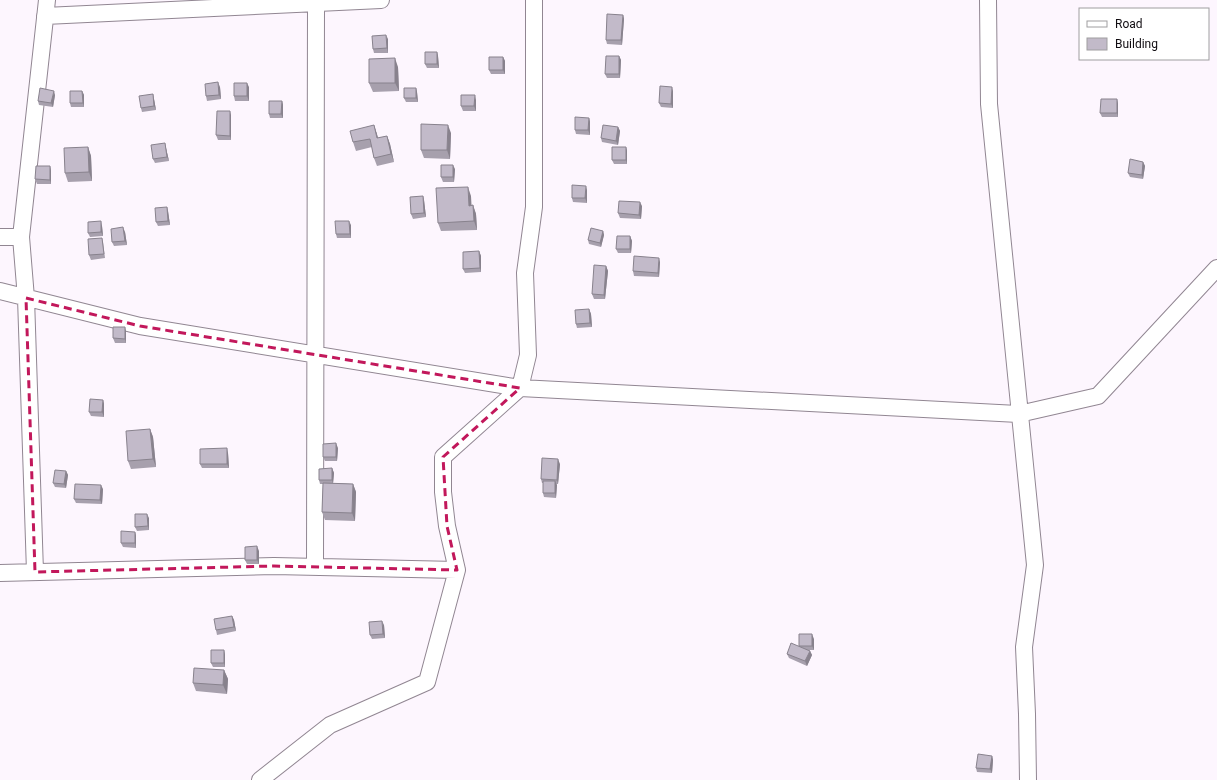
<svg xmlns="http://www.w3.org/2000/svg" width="1217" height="780" font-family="Roboto,sans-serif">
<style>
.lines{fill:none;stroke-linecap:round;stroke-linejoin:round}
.street-casing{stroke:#918692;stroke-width:18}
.street{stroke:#fff;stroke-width:16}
.wall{fill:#a7a0ad}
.shaded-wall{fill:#88828d}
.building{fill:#c2bac9;stroke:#88828d}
.marked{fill:none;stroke:#c2185b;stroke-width:3;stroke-dasharray:8 5;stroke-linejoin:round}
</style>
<rect width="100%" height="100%" fill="#fdf6fe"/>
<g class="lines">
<defs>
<path id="street" d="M988 0 989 104 1035 565 1024 647 1027 714 1028 780
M45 16 381 0
M0 237H21
M0 291 140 326 520 388 1019 414 1098 396 1217 268
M315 567 316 3
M35 572 26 298 21 237 47 0
M0 573 274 566 457 570
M260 780 330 725 427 682 457 570 447 526 443 492V457L520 388 528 355 525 273 534 207V0"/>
</defs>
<use href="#street" class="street-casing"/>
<use href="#street" class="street"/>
</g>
<path class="wall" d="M623 15 624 19 622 45 607 44 606 40Z
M388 39V53H374L373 49Z
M437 52 438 56 439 68H427L425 64Z
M619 56 621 60 620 78H607L605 74Z
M503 57 505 61V74H491L489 70Z
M398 67 399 91 373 92 369 83Z
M220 87 221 99 207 101 206 96Z
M249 87V101H235L234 96Z
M416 88 417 92 418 102H406L404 98Z
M82 91 84 95V107H71L70 103Z
M673 91V108L661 107 659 103Z
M153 94 154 99 156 110 142 112 141 108Z
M55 95 53 107 39 105 38 101Z
M1117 99 1118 104V117H1102L1100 113Z
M476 100V111H463L461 106Z
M282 101 283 105V118H270L269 114Z
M231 115V140H218L216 135Z
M589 118 590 122V135L576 134 575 130Z
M374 125 378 138 387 136 390 144 394 162 377 166 374 158 372 147 356 151 353 142Z
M618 127 620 131 618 145 602 142 601 138Z
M451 133 450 159 424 158 421 150Z
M165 143 166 148 169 161 155 163 153 159Z
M88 147 91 156 92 181 68 182 65 173Z
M626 147 627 151V164H614L612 160Z
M1143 162 1145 166 1143 179 1130 177 1128 173Z
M50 166 51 171V184H37L35 179Z
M455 169 454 182H443L441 177Z
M587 190V203L573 202 572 198Z
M423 196 424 200 426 217 413 219 411 214Z
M471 196V205H473L476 214 477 230 441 231 438 223Z
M642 206 641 219 620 218 618 213Z
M167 207 168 211 170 225 158 226 156 222Z
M351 225V238H337L336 234Z
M102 226 103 236 90 237 88 233Z
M603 231 604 235 601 247 589 244 588 240Z
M125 232 127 245 114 246 112 242Z
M630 236 632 241 631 253H618L616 249Z
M102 238 103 242 105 258 91 260 89 255Z
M479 251 481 256V272L465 273 463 269Z
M660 262 659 277 634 276 633 271Z
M606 266 608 271 605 299H594L592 294Z
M589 309 591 314 592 327 577 328 576 324Z
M126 331V343H115L113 338Z
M103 400 104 404V417L91 416 89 412Z
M150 429 153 437 156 467 131 469 128 461Z
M338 448 337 461H325L323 457Z
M228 453 229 468H202L200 464Z
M560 464 558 484H556L557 485 556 498 544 497 543 493V483H542L541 479Z
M332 468 334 473 333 483 353 484 356 492 355 521 325 520 322 512 323 484H320L319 480Z
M66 471 68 475 66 488 55 487 53 483Z
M103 489 102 504 76 503 74 499Z
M149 518V530L137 531 135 527Z
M135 532 136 536V548L123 547 121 543Z
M259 551V564H247L245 560Z
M232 616 234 620 236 631 217 635 216 630Z
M384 625 385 638 372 639 370 635Z
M814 639V650H809L810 651 812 655 807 666 789 658 787 654 799 646Z
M224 650 225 655V667H213L211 663Z
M224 670 228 679 227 694 196 691 193 683Z
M992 756 993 760 992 773 977 772 976 768Z"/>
<path class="shaded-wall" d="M623 15 624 19 622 45 621 40Z
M386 35 388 39V53L387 48Z
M437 52 438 56 439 68 437 64Z
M619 56 621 60 620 78 619 74Z
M503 57 505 61V74L503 70Z
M395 58 398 67 399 91 395 83Z
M218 82 220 87 221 99 219 95Z
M247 83 249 87V101L247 96Z
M672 87 673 91V108L671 104Z
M416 88 417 92 418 102 416 98Z
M54 91 55 95 53 107 51 103Z
M82 91 84 95V107L83 103Z
M153 94 154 99 156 110 154 106Z
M475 95 476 100V111L474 106Z
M1117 99 1118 104V117L1117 113Z
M282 101 283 105V118L281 114Z
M230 111 231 115V140L230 136Z
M589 118 590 122V135L588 130Z
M374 125 377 134 380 146 377 138Z
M448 125 451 133 450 159 447 150Z
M618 127 620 131 618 145 616 141Z
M387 136 390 144 394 162 391 154Z
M165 143 166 148 169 161 167 157Z
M88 147 91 156 92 181 89 172Z
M626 147 627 151V164L626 160Z
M1143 162 1145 166 1143 179 1142 175Z
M453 165 455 169 454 182 453 177Z
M50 166 51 171V184L50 180Z
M586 186 587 190V203L585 198Z
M468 187 471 196 472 214 469 206Z
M423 196 424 200 426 217 424 213Z
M640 202 642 206 641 219 639 215Z
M473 205 476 214 477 230 474 221Z
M167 207 168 211 170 225 168 221Z
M101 221 102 226 103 236 101 232Z
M349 221 351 225V238L350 234Z
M123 227 125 232 127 245 125 241Z
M603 231 604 235 601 247 600 243Z
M630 236 632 241 631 253 630 249Z
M479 251 481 256V272L480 268Z
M659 258 660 262 659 277 658 273Z
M606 266 608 271 605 299 604 295Z
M589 309 591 314 592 327 590 323Z
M125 327 126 331V343L125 339Z
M103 400 104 404V417L102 412Z
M150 429 153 437 156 467 153 459Z
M336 443 338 448 337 461 336 457Z
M227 448 228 453 229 468 227 464Z
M558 459 560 464 558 484 557 480Z
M332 468 334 473 333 484 332 480Z
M66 471 68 475 66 488 64 484Z
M555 481 557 485 556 498 555 493Z
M353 484 356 492 355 521 352 513Z
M101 485 103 489 102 504 100 500Z
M147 514 149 518V530L148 526Z
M135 532 136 536V548L135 543Z
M257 546 259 551V564L257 560Z
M232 616 234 620 236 631 234 627Z
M382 621 384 625 385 638 383 634Z
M812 634 814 639V650L812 646Z
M224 650 225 655V667L224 663Z
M810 651 812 655 807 666 805 661Z
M224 670 228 679 227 694 223 685Z
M992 756 993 760 992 773 990 769Z"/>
<path class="building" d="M607 14 623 15 621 40H606Z
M386 35 387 48 373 49 372 36Z
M425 52H437V64H425Z
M606 56H619V74H605Z
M489 57H503V70H489Z
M395 58V83H369V59Z
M218 82 219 95 206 96 205 84Z
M234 83H247V96H234Z
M660 86 672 87 671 104 659 103Z
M40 88 54 91 51 103 38 101Z
M404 88H416V98H404Z
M70 91H82L83 103H70Z
M153 94 154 106 141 108 139 96Z
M461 95H475L474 106H461Z
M1101 99H1117V113H1100Z
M269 101H282L281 114H269Z
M217 111H230V136L216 135Z
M575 117 589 118 588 130H575Z
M421 124 448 125 447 150H421Z
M374 125 377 138 387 136 391 154 374 158 370 139 353 142 350 131Z
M603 125 618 127 616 141 601 138Z
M165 143 167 157 153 159 151 145Z
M88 147 89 172 65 173 64 148Z
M612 147H626V160H612Z
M1130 159 1143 162 1142 175 1128 173Z
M441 165H453V177H441Z
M36 166H50V180L35 179Z
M572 185 586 186 585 198H572Z
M468 187 469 206 473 205 474 221 438 223 436 188Z
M423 196 424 213 411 214 410 197Z
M619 201 640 202 639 215 618 213Z
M167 207 168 221 156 222 155 208Z
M101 221V232L88 233V222Z
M335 221H349L350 234H336Z
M123 227 125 241 112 242 111 229Z
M591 228 603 231 600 243 588 240Z
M617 236H630V249H616Z
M102 238 104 254 89 255 88 239Z
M479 251 480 268 463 269V252Z
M634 256 659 258 658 273 633 271Z
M594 265 606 266 604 295 592 294Z
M589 309 590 323 576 324 575 310Z
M113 327H125V339L113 338Z
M90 399 103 400 102 412H89Z
M150 429 153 459 128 461 126 431Z
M336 443V457H323V444Z
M227 448V464H200V449Z
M542 458 558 459 557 480 541 479Z
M332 468V480H319V469Z
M55 470 66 471 64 484 53 483Z
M543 481H555V493H543Z
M323 483 353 484 352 513 322 512Z
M75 484 101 485 100 500 74 499Z
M135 514H147L148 526 135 527Z
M121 531 135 532V543H121Z
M257 546V560H245V547Z
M232 616 234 627 216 630 214 619Z
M382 621 383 634 370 635 369 622Z
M799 634H812V646H799Z
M791 643 810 651 805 661 787 654Z
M211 650H224V663H211Z
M194 668 224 670 223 685 193 683Z
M978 754 992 756 990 769 976 768Z"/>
<path class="marked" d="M26 298 140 326 520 388 443 457 447 526 457 570 274 566 35 572Z"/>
<rect x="1079" y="8" width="130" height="52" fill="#ffffff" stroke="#9f9ea0"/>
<rect x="1087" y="21" width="20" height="6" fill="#ffffff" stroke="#9f9ea0"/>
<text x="1115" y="28" font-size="12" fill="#100c11">Road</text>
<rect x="1087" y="38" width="20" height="12" fill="#c2bac9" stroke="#9f9ea0"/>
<text x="1115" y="48" font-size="12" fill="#100c11">Building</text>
</svg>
